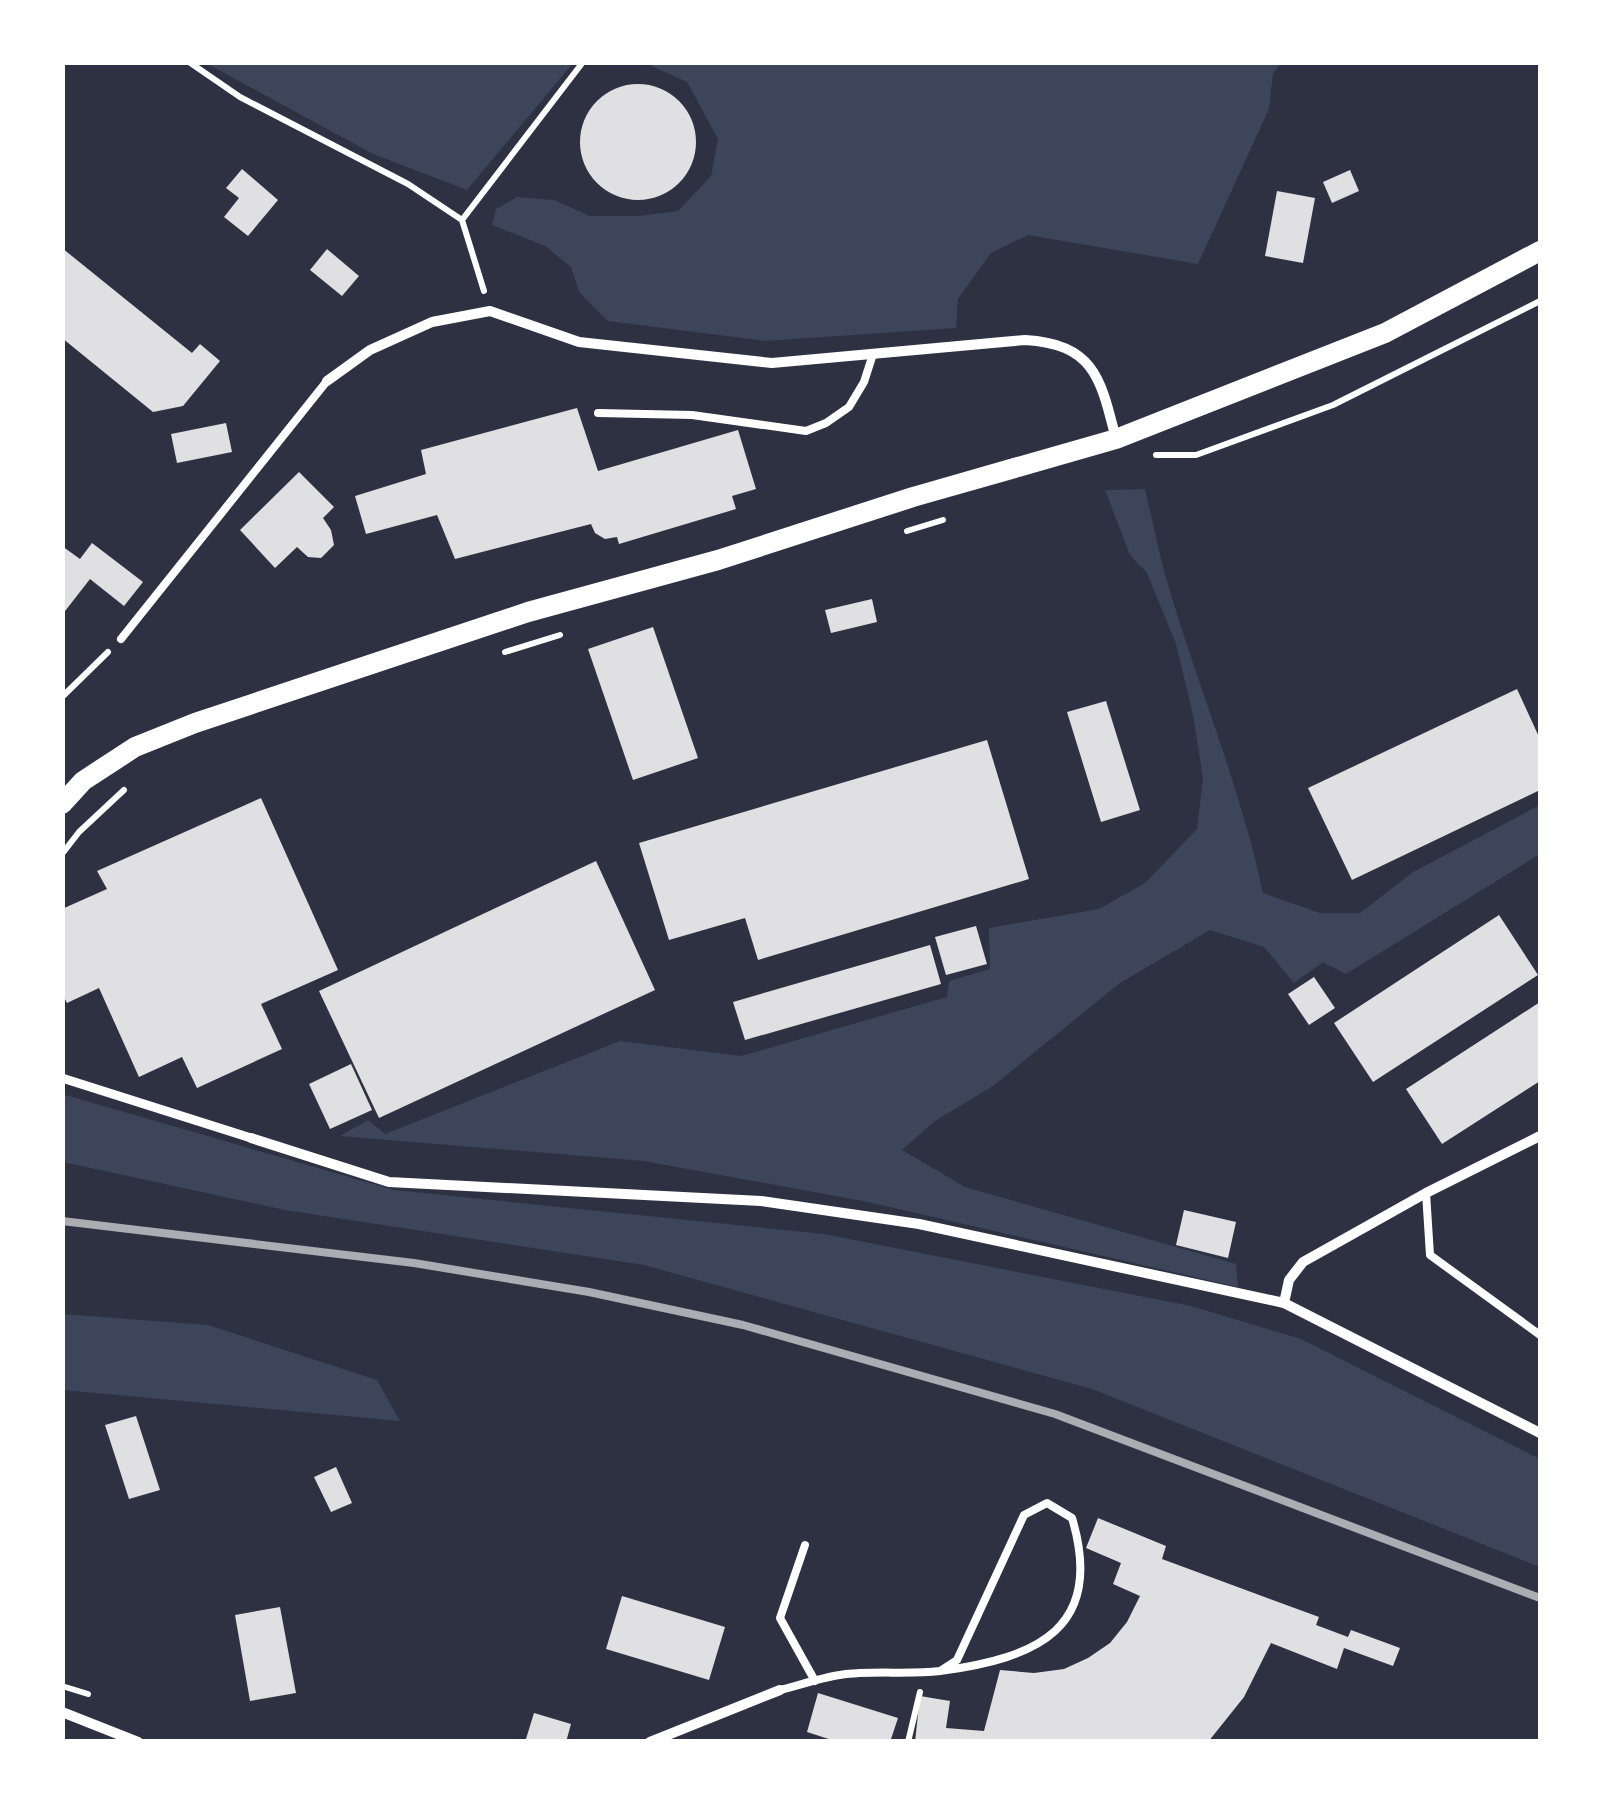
<svg xmlns="http://www.w3.org/2000/svg" width="1603" height="1804" font-family="Commissioner,sans-serif">
<style>
.green{fill:#3c4559}
.building{fill:#e0e0e3}
.lines{fill:none;stroke-linecap:round;stroke-linejoin:round}
.path{stroke:#fff;stroke-width:6}
.service{stroke:#fff;stroke-width:8}
.pedestrian{stroke:#fff;stroke-width:9}
.minor{stroke:#fff;stroke-width:10}
.secondary{stroke:#fff;stroke-width:20}
.rail{stroke:#abadb3;stroke-width:8}
</style>
<rect width="100%" height="100%" fill="#2d3142"/>
<path class="green" d="M206 63H573L467 190 373 154Z
M645 63H1281L1273 73 1269 109 1198 264 1028 235 991 253 958 299 956 328 765 341 608 321 579 292 571 267 545 246 492 225 496 209 517 197 554 200 590 216H638L678 211 711 176 718 139 687 82Z
M1145 489C1152 518 1158 549 1166 578 1197 684 1240 785 1263 893L1320 913H1360L1413 872 1540 805V854L1346 974 1323 962 1294 983 1264 947 1210 930 1120 983 993 1086 935 1121 902 1150 965 1187 1236 1264 1238 1287 868 1202 644 1161 340 1136 368 1120 385 1134 620 1041 741 1056 947 997 949 981 990 969 989 928 1099 909 1145 883 1197 829 1203 778 1193 715 1176 644 1147 573 1130 555 1105 490Z
M62 1094 394 1190 824 1234 1191 1306 1301 1339 1540 1459V1567L1092 1389 644 1265 285 1210 63 1162Z
M62 1314 208 1325 377 1380 400 1421 63 1390Z"/>
<path class="building" d="M580 142a58 58 0 1 1 116 0a58 58 0 1 1-116 0Z
M242 169 278 200 248 236 224 217 239 198 226 188Z
M1350 170 1359 191 1332 203 1323 182Z
M1277 191 1315 198 1303 263 1265 256Z
M62 248 192 353 200 344 220 361 183 406 153 412 62 338Z
M327 249 359 276 342 296 310 270Z
M577 408 598 471 738 430 756 489 732 496 736 509 619 544 617 537 605 539 595 533 591 524 455 559 437 515 366 534 355 496 426 474 421 450Z
M226 423 232 452 177 463 171 434Z
M299 472 334 507 323 518 331 530 334 545 321 558 308 557 297 547 275 568 240 530Z
M92 543 143 582 124 606 90 579 62 615V546L80 559Z
M872 599 877 622 831 633 825 610Z
M653 627 698 758 633 780 588 649Z
M1517 689 1540 739V790L1352 880 1308 788Z
M1106 701 1140 810 1101 822 1067 712Z
M987 740 1029 879 758 960 745 918 669 940 639 843Z
M261 798 338 970 261 1004 282 1049 197 1088 182 1057 139 1077 99 988 67 1003 62 993V909L107 889 97 871Z
M596 861 655 990 379 1118 319 991Z
M1499 915 1538 975 1373 1082 1334 1023Z
M976 926 987 964 946 975 935 937Z
M930 945 941 984 745 1040 733 1002Z
M1314 977 1335 1008 1309 1025 1288 994Z
M1540 1002V1081L1442 1144 1406 1089Z
M351 1064 372 1110 330 1129 309 1084Z
M1184 1210 1236 1222 1228 1258 1176 1245Z
M136 1416 160 1490 129 1499 105 1425Z
M336 1467 352 1503 331 1512 314 1477Z
M1098 1518 1166 1546 1162 1559 1319 1617 1316 1625 1348 1637 1351 1630 1400 1648 1393 1666 1344 1648 1337 1669 1271 1643 1244 1697 1208 1742H915L920 1696 950 1701 946 1728 984 1731 1000 1670 1034 1673 1064 1669 1088 1658 1110 1643 1127 1622 1140 1596 1113 1584 1121 1563 1086 1548Z
M622 1596 725 1627 709 1680 606 1649Z
M280 1607 296 1693 250 1701 235 1615Z
M818 1693 898 1718 890 1742H838L807 1732Z
M534 1713 571 1724 566 1742H525Z"/>
<g class="lines">
<path class="path" d="M189 62 240 97 408 184 462 220 484 291
M462 220 583 62
M1156 455H1196L1333 405 1540 301
M907 531 943 520
M505 652 560 635
M62 697 108 652
M62 854 79 832 124 790
M62 1686 88 1694
M908 1742 920 1692"/>
<path class="service" d="M598 413 692 415 806 431 826 423 849 407 864 382 873 354
M121 639 327 381
M1426 1193 1430 1255 1540 1335
M805 1545 780 1618 815 1681
M780 1690C800 1685 820 1678 840 1675 873 1670 907 1675 940 1671 1038 1658 1105 1628 1072 1518L1047 1503 1024 1515 957 1660 940 1671"/>
<path class="pedestrian" d="M62 1078 251 1138"/>
<path class="minor" d="M327 381 370 350 432 322 490 311 579 342 772 363 1025 340C1095 344 1101 380 1116 439
M251 1138 389 1182 761 1201 919 1224 1284 1303 1540 1433
M1284 1303 1289 1280 1303 1262 1426 1193 1540 1136
M62 1712 138 1742
M650 1742 780 1690"/>
<path class="secondary" d="M62 804 83 781 135 747 195 723 528 612 718 560 913 497 1116 439 1385 333 1540 251"/>
<path class="rail" d="M62 1221 414 1263 589 1292 743 1325 1055 1414 1540 1598"/>
</g>
<rect width="1603" height="1804" fill="none" stroke="#ffffff" stroke-width="130"/>
</svg>
